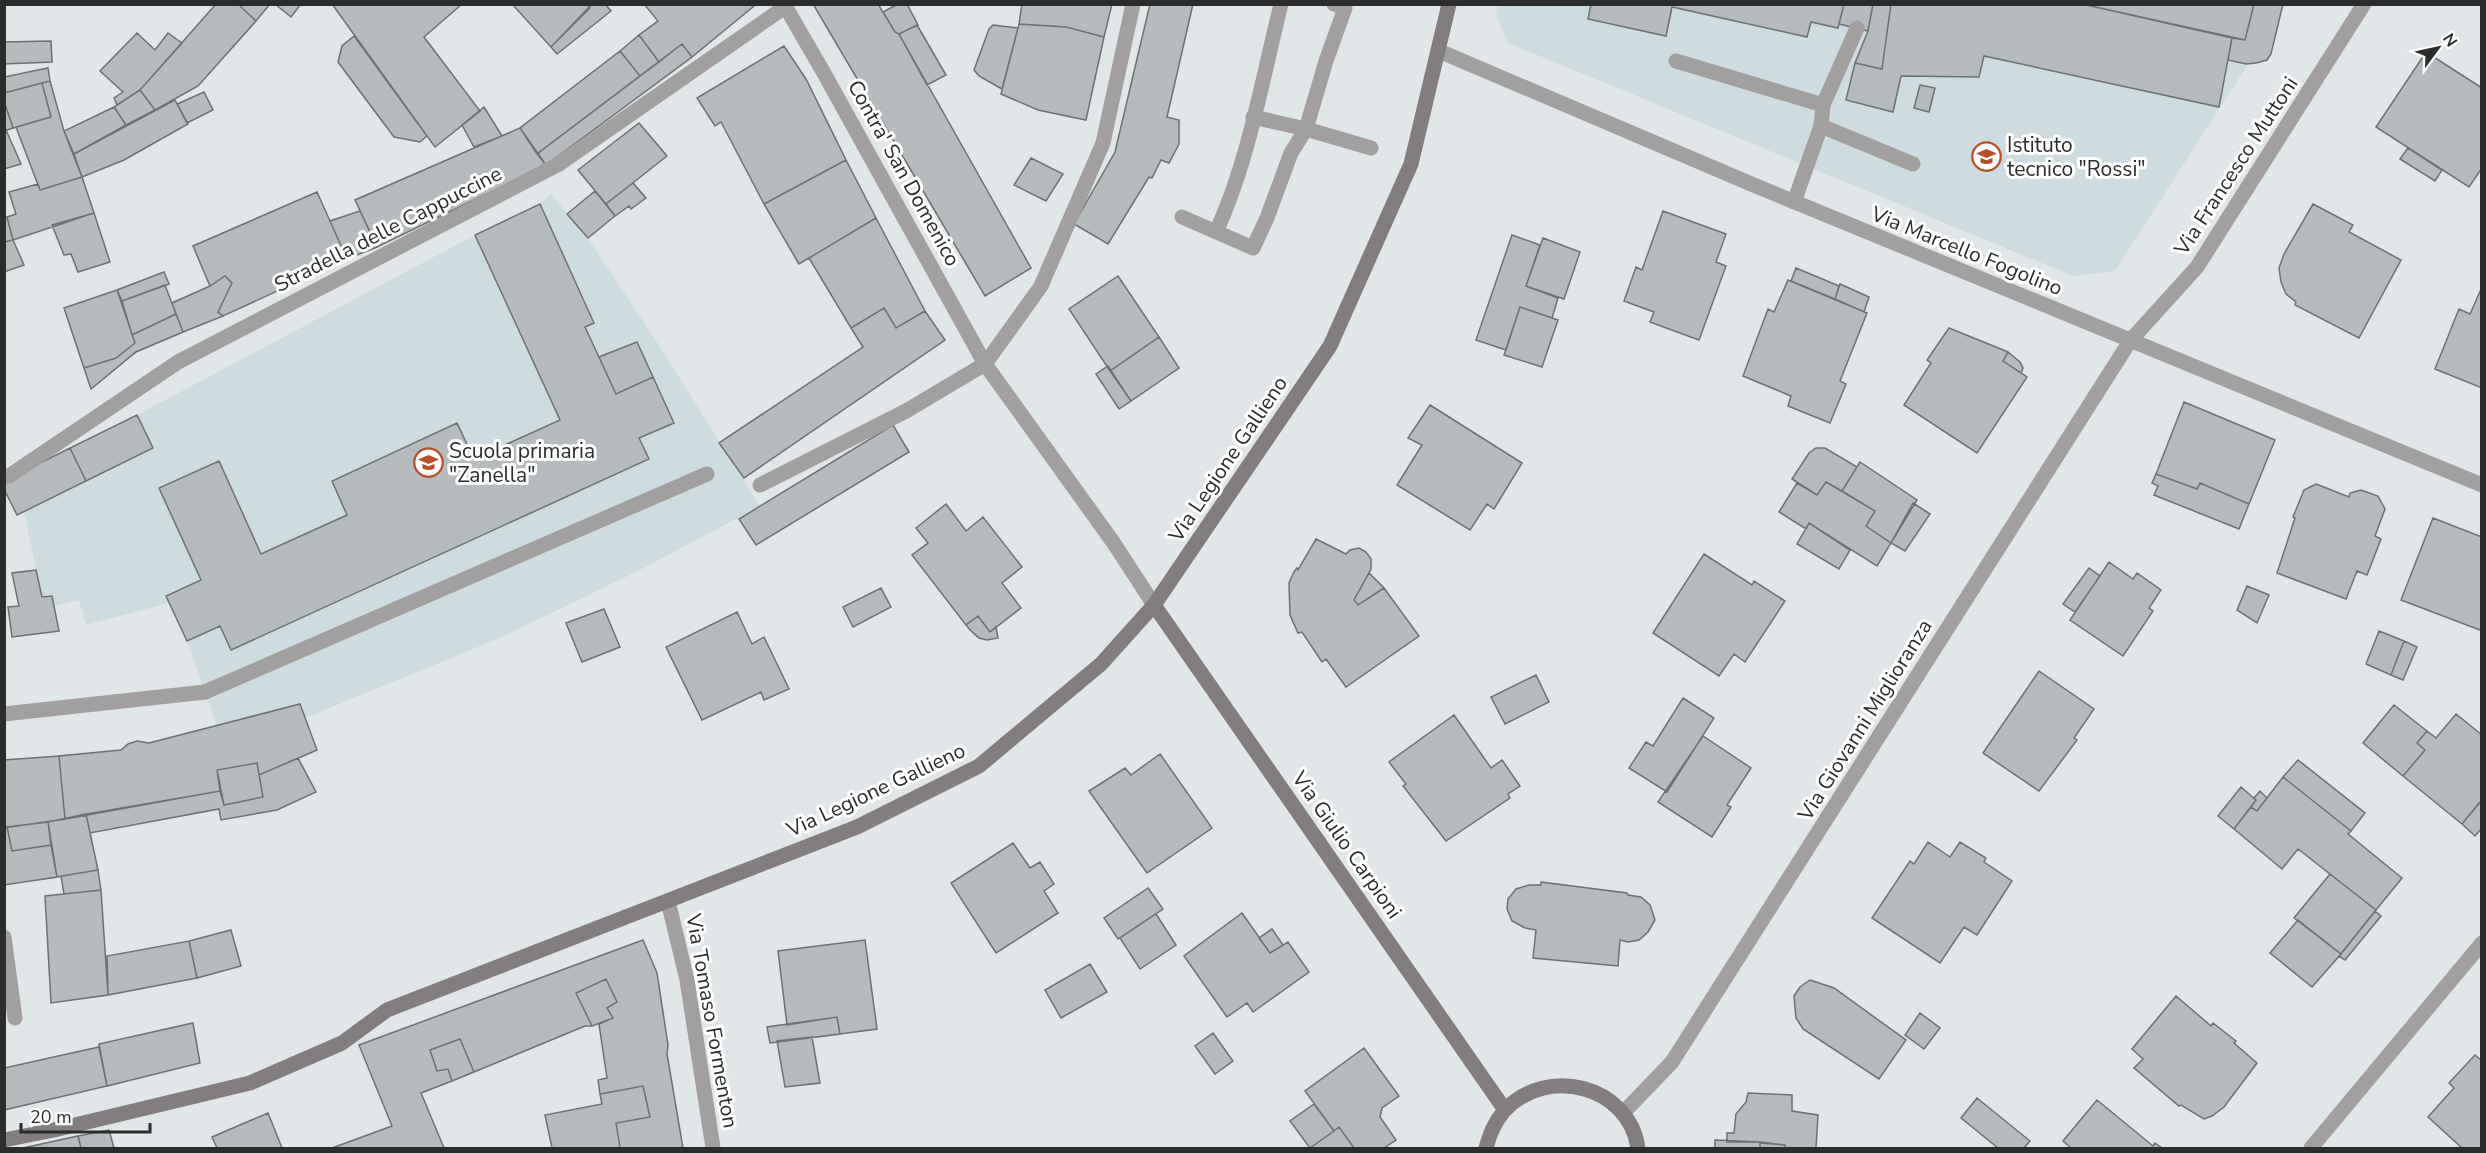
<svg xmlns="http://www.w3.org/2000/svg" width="2486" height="1153" font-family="'Nunito Sans',sans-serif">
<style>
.built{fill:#cedce0}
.building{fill:#b6bbbd;stroke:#6c7172;stroke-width:1.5}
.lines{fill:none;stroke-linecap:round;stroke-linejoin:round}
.lane{stroke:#a2a09f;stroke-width:15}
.street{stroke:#a2a09f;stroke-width:15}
.secondary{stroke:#827e7d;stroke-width:15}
.labels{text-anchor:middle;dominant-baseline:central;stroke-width:6;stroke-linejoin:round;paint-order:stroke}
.poi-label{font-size:21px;fill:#2b2d2d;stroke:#fff;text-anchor:start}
.street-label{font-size:21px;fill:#2b2d2d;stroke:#fff}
</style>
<rect width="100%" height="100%" fill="#e1e6e8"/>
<path class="built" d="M1498 4 2286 5 2115 271 2073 276 1508 43 1496 15Z
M551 194 588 238 653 336 760 506 638 571 500 638 305 718 299 704 217 726 187 641 169 603 86 625 79 600 54 606 51 596 42 597 24 512 153 448 137 415 475 235 540 204Z"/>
<path class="building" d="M216 4H238L256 21 198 86 155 110 140 90Z
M238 4H270L256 21Z
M275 4H301L291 17Z
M332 4H462L424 37 480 111 435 147Z
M512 4H587L590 8 551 47Z
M592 4H605L611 11 557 54 551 47Z
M644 4H753L754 6 692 57 682 44 659 62 639 35 658 21Z
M813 4H878L895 32 899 34 1031 268 985 296Z
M898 4H907L918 25 899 34 895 32 883 12Z
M1022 4H1112L1104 37 1066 27 1019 24Z
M1150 4H1193L1167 117 1179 120V144L1169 163 1161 160 1152 178 1149 177 1108 244 1074 224 1115 152Z
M1591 4H1844L1838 28 1811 22 1807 37 1672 7 1666 36 1588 19Z
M1844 4H1873L1868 31 1839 24Z
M1873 4H1891L1882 69 1855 63 1868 31Z
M1891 4H2082L2232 38 2219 107 1984 56 1979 77 1901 76 1893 112 1846 100 1855 63 1882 69Z
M2082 4H2254L2245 40Z
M2254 4H2283L2271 54 2267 60 2256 63 2246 64 2228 60 2232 38 2245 40Z
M1019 24 1066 27 1104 37 1086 120 1038 110 1001 94Z
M917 25 946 75 927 85 899 34Z
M993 25 1018 28 1002 89 979 76 974 70 989 29Z
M137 33 155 50 168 33 182 43 140 90 117 105 114 98 123 92 100 71Z
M639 35 659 62 640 76 620 51Z
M354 36 427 136 420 142 394 137 338 62 342 46Z
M51 41 52 62 4 64V42Z
M682 44 692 57 546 165 537 154Z
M784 46 806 79 846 160 764 204 721 122 715 126 697 98Z
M620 51 640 76 537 154 520 128Z
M2426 52 2482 88V168L2469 187 2376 127Z
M48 68 50 81 4 93V77Z
M50 81 64 131 82 177 40 190 16 127 51 117 42 83Z
M42 83 51 117 13 128 4 101V93Z
M1920 85 1935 88 1929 112 1914 108Z
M140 90 155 110 126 125 114 107Z
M204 92 213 110 187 123 177 104Z
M175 100 188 124 124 160 82 177 74 154Z
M4 101 13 128 4 131Z
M114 107 126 125 74 154 64 131Z
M484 107 502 136 474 147 462 125Z
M639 123 667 156 606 204 578 170Z
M520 128 546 165 377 247 355 200Z
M6 130 21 164 4 169V131Z
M2408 148 2442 170 2435 181 2400 159Z
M1031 158 1063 174 1046 201 1014 185Z
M846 160 876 218 799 264 764 204Z
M82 177 94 213 13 240 7 217 16 214 9 192 38 184 40 190Z
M633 183 646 198 631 209 629 206 615 216 606 204Z
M595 191 615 216 588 238 567 214Z
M317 192 347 259 223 316 218 312 232 283 225 276 210 286 193 246Z
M540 204 594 323 585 327 616 394 653 377 674 423 639 438 649 459 231 650 220 626 187 641 166 596 201 580 159 488 219 461 261 554 347 515 332 481 457 423 474 459 560 420 475 235Z
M2313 204 2353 225 2349 232 2401 260 2359 338 2295 305 2296 302 2286 294 2281 282 2279 268 2284 254Z
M360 211 377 247 347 259 330 221Z
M1663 211 1726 234 1716 262 1726 266 1699 340 1650 322 1654 312 1624 301 1636 267 1642 270Z
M94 213 110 262 78 272 71 254 64 255 52 225Z
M7 217 13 240 4 242V218Z
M876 218 925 311 896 328 884 308 851 328 809 258Z
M1512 235 1540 245 1526 286 1558 298 1552 318 1520 307 1506 350 1476 340Z
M1543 238 1580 252 1564 299 1526 286Z
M13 240 24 265 4 272V242Z
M1796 268 1839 286 1835 299 1791 281Z
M164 272 169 284 122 301 117 290Z
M225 276 232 283 218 312 223 316 183 332 172 303 210 286Z
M1118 276 1159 337 1110 371 1069 309Z
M1788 280 1867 313 1840 381 1846 384 1830 423 1788 406 1791 396 1743 376 1768 309 1774 312Z
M1840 284 1869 297 1864 312 1835 299Z
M165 285 176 314 132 335 122 301Z
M2482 287V388L2435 369 2459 309 2470 314Z
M117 290 135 343 116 358 84 368 64 308Z
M1520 307 1558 320 1542 367 1504 355Z
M884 308 896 328 925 311 945 340 744 478 719 443 863 347 851 328Z
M176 314 183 332 136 352 91 389 84 368 116 358 135 343 132 335Z
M1949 328 2008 352 2003 361 2027 377 1977 453 1904 405 1931 363 1927 360Z
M1159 337 1179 368 1131 401 1110 371Z
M637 342 653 377 616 394 599 357Z
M2008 352 2020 362 2023 368 2021 373 2003 361Z
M1108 366 1131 401 1119 409 1096 374Z
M2184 402 2275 440 2249 504 2200 483 2197 489 2156 474Z
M1430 405 1522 463 1494 509 1487 504 1470 530 1397 485 1422 445 1408 438Z
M137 415 153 448 86 481 70 448Z
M893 425 909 452 756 545 739 519Z
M70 448 86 481 17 515 4 489V481Z
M1816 448H1825L1857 467 1842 491 1826 482 1817 495 1792 479 1809 453Z
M1860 462 1917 500 1891 543 1866 526 1875 511 1842 491Z
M2156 474 2197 489 2200 483 2249 504 2239 529 2154 495 2158 486 2152 483Z
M1826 482 1875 511 1866 526 1891 543 1877 566 1809 523 1806 529 1779 512 1797 483 1817 495Z
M2316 484 2349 497 2350 493 2361 490 2378 496 2385 509 2375 536 2381 539 2367 575 2357 571 2346 599 2277 573 2295 518 2293 517 2304 490Z
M1913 503 1930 514 1905 551 1891 543Z
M946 504 966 531 983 517 1022 567 1002 583 1021 608 990 632 978 616 966 625 912 555 928 543 916 528Z
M2433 518 2482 537V625L2480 630 2401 600Z
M1809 523 1850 550 1839 569 1797 544Z
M1316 539 1346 554 1350 550 1359 548 1366 552 1371 559V569L1354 600 1358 605 1384 588 1419 636 1346 687 1326 659 1322 662 1302 632 1298 633 1290 615 1289 583 1294 572 1297 568 1298 570Z
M1704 554 1752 585 1754 581 1785 601 1745 662 1734 654 1719 676 1653 633Z
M2109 562 2133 579 2137 573 2161 590 2149 608 2153 611 2123 656 2070 620Z
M2089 568 2100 576 2075 612 2063 604Z
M36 570 42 597 52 596 59 631 12 637 8 607 19 606 12 573Z
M1369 573 1384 588 1358 605 1354 600Z
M2247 586 2269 595 2257 623 2237 610Z
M881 588 891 607 853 627 843 607Z
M604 609 620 647 582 662 566 623Z
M737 612 752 644 764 637 789 689 764 700 761 692 702 720 666 647Z
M978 616 990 632 996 627 998 638 987 640 979 638 971 631 966 625Z
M2379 631 2404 641 2391 675 2366 664Z
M2404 641 2417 647 2403 680 2391 675Z
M2039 671 2094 709 2074 738 2077 740 2039 791 1983 753Z
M1536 675 1549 702 1505 724 1491 697Z
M1683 698 1714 718 1667 792 1629 768 1646 742 1653 746Z
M300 704 317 750 259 775 257 763 217 770 220 791 65 819 59 756 121 750 128 744 137 741 149 743Z
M2394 705 2427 731 2417 743 2425 750 2403 776 2363 743Z
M2456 714 2482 735V800L2462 824 2403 776 2425 750 2417 743 2427 731 2436 738Z
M1454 715 1491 768 1502 760 1520 786 1508 794 1510 798 1446 841 1403 786 1406 784 1389 762Z
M1703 736 1751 768 1727 805 1731 807 1712 837 1658 802Z
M1160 754 1212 828 1147 873 1089 791 1125 768 1131 775Z
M59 756 65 819 4 828V760Z
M298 758 316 792 277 810 221 820 219 809 90 833 86 814 220 791 224 805 263 797 259 775Z
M2298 760 2365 813 2351 831 2283 777Z
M257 763 263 797 224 805 217 770Z
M2283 777 2351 831 2348 834 2402 878 2376 910 2298 849 2282 869 2234 829 2251 807 2257 811Z
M2241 787 2256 800 2234 829 2218 816Z
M2260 791 2267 798 2257 811 2251 807 2256 800 2254 798Z
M2479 803 2482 805V828L2475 836 2462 824Z
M86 814 98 870 57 877 48 822Z
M48 822 51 845 12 851 7 827Z
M7 827 12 851 51 845 57 877 4 885V828Z
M1928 842 1950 857 1960 842 1986 858 1984 862 2012 881 1977 935 1964 927 1940 963 1872 918 1910 861 1914 864Z
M1013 843 1030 868 1040 862 1054 884 1044 891 1058 913 996 953 951 883Z
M98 870 101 890 64 894 61 876Z
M2330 874 2376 910 2341 954 2294 918Z
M1541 882 1627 893 1628 895 1641 897 1650 905 1655 920 1648 932 1639 940 1628 942 1620 940 1618 966 1533 958 1536 930 1525 928 1512 921 1507 909 1508 899 1516 889 1529 885H1541Z
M1148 888 1163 909 1118 939 1104 918Z
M101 890 108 995 51 1003 45 896Z
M2375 911 2381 916 2345 960 2339 956Z
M1242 913 1270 953 1288 942 1309 972 1253 1012 1247 1003 1227 1017 1184 956Z
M1156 914 1176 945 1140 969 1120 938Z
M2298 920 2341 954 2312 987 2270 953Z
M1272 929 1283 945 1270 953 1259 938Z
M231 930 241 966 197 978 189 941Z
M643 940 657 973 668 1045 667 1054 683 1148H620L616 1123 650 1117 643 1086 600 1094 598 1080 607 1078 599 1024 613 1018 607 1008 617 1002 606 979 576 993 592 1026H585L474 1072 460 1039 430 1050 437 1071 448 1069 452 1081 421 1093 444 1148H332L392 1126 359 1045Z
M865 940 877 1029 840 1034 837 1017 787 1025 778 951Z
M189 941 197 978 108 995 107 956Z
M1090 964 1107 992 1061 1018 1045 990Z
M606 979 617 1002 607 1008 613 1018 592 1026 576 993Z
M1810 980 1834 988 1906 1040 1879 1079 1803 1029 1796 1018 1794 996 1800 987Z
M2176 996 2211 1026 2213 1023 2236 1041 2234 1043 2257 1063 2224 1107 2212 1116 2204 1119 2181 1105 2179 1106 2134 1068 2143 1059 2132 1049Z
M1920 1013 1940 1028 1924 1049 1905 1035Z
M837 1017 840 1034 770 1043 767 1027Z
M193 1023 200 1063 107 1086 99 1044Z
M1213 1033 1233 1061 1215 1074 1195 1046Z
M812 1037 820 1083 785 1087 777 1041Z
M460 1039 474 1072 452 1081 448 1069 437 1071 430 1050Z
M99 1047 107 1086 4 1110V1068Z
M1364 1048 1399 1096 1382 1108 1380 1117 1396 1140 1384 1148H1354L1339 1127 1334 1131 1305 1091Z
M2475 1055 2482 1061V1148H2462L2428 1117 2454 1088 2449 1083Z
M643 1086 650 1117 616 1123 620 1148H552L545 1115 602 1104 600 1094Z
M1748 1093 1792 1095V1111L1818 1115 1816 1148H1785V1145L1760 1142H1727V1133H1734L1736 1114 1746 1102Z
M1977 1098 2030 1141 2024 1148H1998L1961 1118Z
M2097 1100 2153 1146 2155 1143 2162 1148H2071L2063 1141Z
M1314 1104 1334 1131 1310 1148 1290 1121Z
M268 1113 282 1148H217L212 1137Z
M1339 1127 1354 1148H1310L1334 1131Z
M109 1130 114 1148H81L78 1136Z
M78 1136 81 1148H23Z
M1715 1140 1760 1142V1148H1715Z
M1760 1143 1785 1145V1148H1760Z"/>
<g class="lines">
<path class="lane" d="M1676 61 1823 105 1821 126 1794 202
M1823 105 1857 28
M1253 117 1306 129 1326 61 1345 8 1334 4
M1821 126 1913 164
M1182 217 1253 248 1267 218 1291 153 1306 129 1371 148
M1216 232C1249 160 1262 80 1281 4
M205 692 707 474"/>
<path class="street" d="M784 4 825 75 985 364 1113 542 1154 605
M1439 51 1756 186 2482 485
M4 477 9 476 178 362 559 164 785 7
M760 485 906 411 985 364 1041 286 1103 143 1133 4
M4 714 205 692
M668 901 687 980 713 1148
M4 937 15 1018
M1623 1113 1672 1062 2130 341 2197 267 2364 4
M2311 1148 2482 943"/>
<path class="secondary" d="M1154 605 1505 1110
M4 1140 54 1130 250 1083 342 1043 387 1010 857 827 979 766 1101 664 1154 605 1330 346 1411 164 1449 4
M1486 1148C1490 1134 1494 1123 1504 1111 1546 1065 1629 1085 1638 1148"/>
</g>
<defs>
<symbol id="school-ring" viewBox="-11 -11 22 22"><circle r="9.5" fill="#fff" stroke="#b64f28" stroke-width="1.5"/><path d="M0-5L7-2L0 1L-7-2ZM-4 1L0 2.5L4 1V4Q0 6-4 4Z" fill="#b64f28"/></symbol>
</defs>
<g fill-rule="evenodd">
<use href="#school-ring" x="1970" y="140" width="33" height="33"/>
<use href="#school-ring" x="412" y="446" width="33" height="33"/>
</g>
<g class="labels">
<g class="poi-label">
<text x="2007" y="145">Istituto<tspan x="2007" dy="24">tecnico "Rossi"</tspan></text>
<text x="449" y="451">Scuola primaria<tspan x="449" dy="24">"Zanella"</tspan></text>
</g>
<g class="street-label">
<text transform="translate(2236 166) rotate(-57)">Via Francesco Muttoni</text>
<text transform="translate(904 173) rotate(61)">Contra' San Domenico</text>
<text transform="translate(388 229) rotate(-27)">Stradella delle Cappuccine</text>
<text transform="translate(1967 251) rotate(22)">Via Marcello Fogolino</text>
<text transform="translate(1228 459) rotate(-56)">Via Legione Gallieno</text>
<text transform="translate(1865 720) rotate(-58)">Via Giovanni Miglioranza</text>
<text transform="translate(876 790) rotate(-25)">Via Legione Gallieno</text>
<text transform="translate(1347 845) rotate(55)">Via Giulio Carpioni</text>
<text transform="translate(712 1021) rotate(80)">Via Tomaso Formenton</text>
</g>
</g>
<rect width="2486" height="1153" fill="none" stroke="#2b2d2d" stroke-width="12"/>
<g transform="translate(2438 48) rotate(57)" stroke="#ffffff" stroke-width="4.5" paint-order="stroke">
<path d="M0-4.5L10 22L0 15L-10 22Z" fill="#2b2d2d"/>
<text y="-9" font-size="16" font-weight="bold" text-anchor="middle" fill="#2b2d2d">N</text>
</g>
<path d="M21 1123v9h129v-9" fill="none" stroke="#2b2d2d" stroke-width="3"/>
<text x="30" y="1123" font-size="18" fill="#2b2d2d" stroke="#ffffff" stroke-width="4.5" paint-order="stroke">20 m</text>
</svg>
